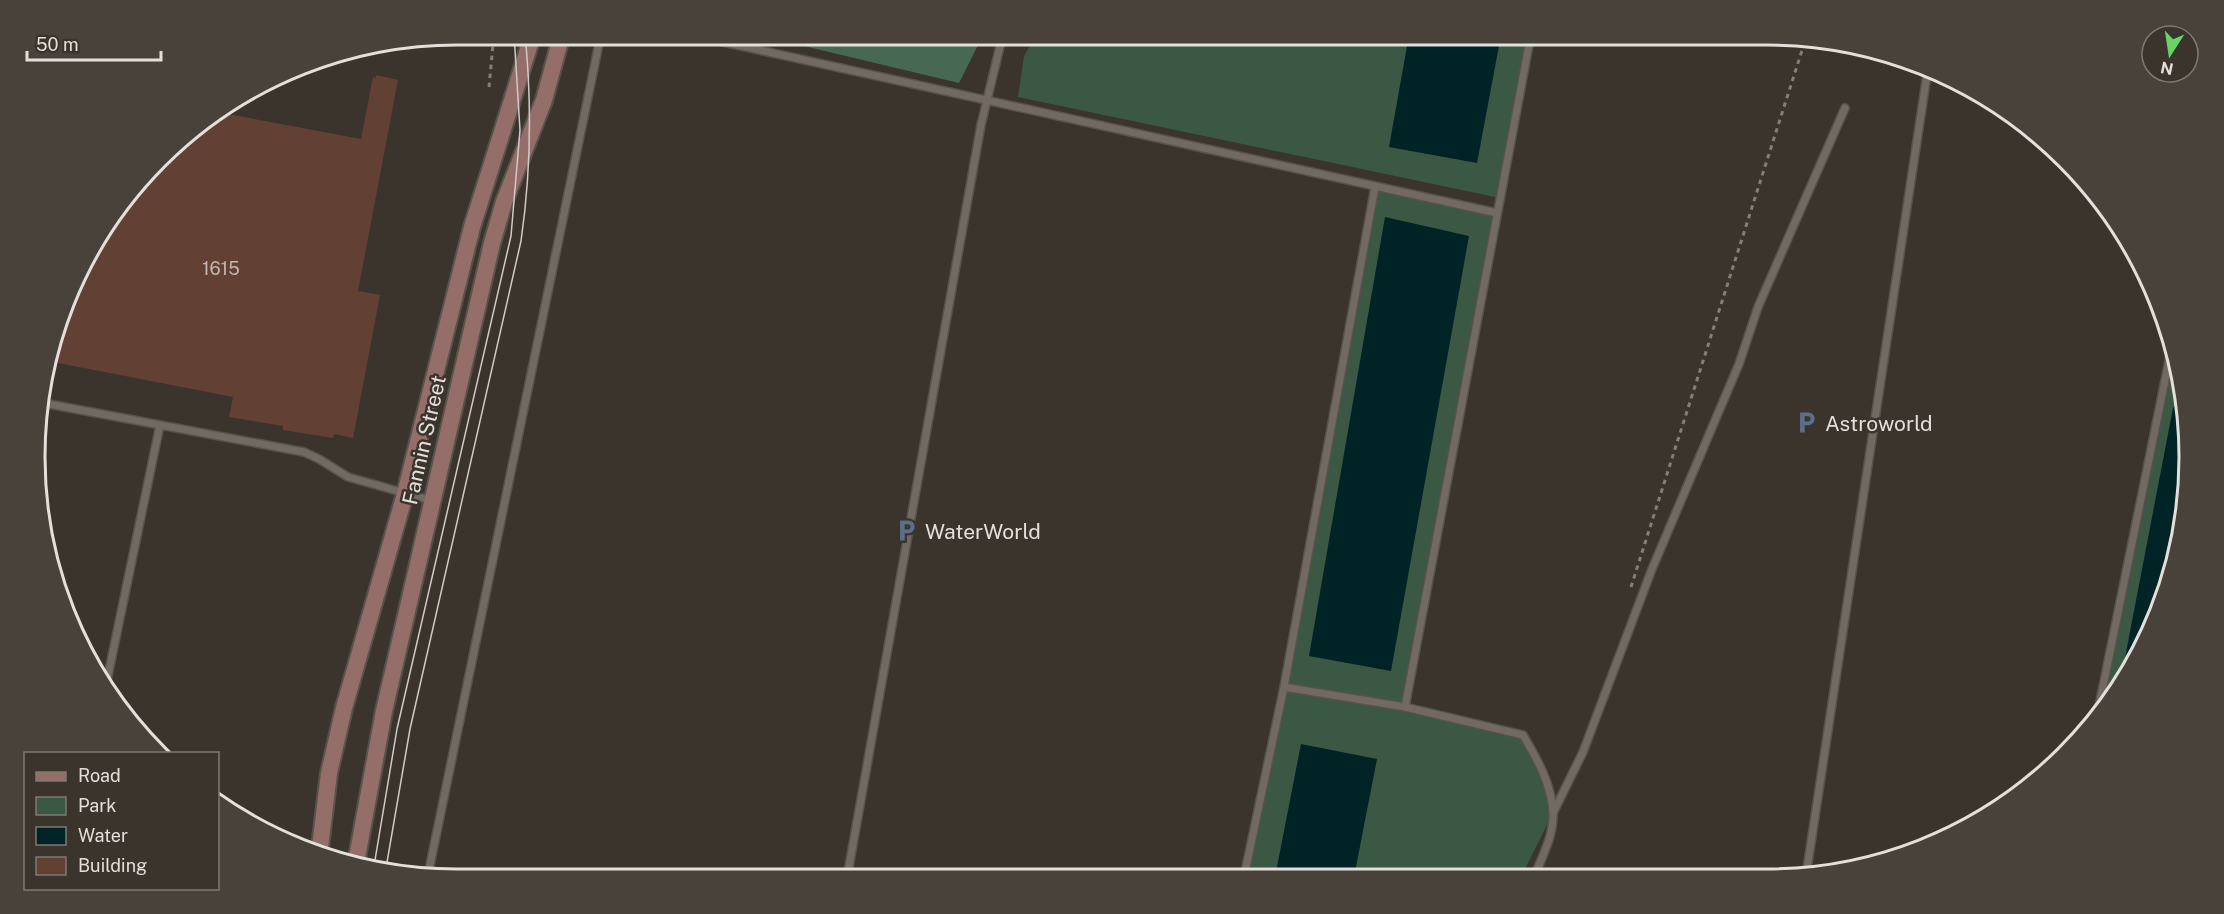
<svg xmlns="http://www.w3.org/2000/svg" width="2224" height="914" font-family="'Public Sans',sans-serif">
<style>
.green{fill:#3a5844}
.forest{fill:#476852}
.water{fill:#002326}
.building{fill:#624034}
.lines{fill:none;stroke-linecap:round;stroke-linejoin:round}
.service-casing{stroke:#58524c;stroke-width:10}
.secondary-casing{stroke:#58524c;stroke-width:20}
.path{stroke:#847d78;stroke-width:3;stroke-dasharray:4.5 4.5;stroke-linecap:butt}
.service{stroke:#716962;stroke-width:7}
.secondary{stroke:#956e69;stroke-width:16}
.tram{stroke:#d0cbc7;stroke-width:1.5}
.labels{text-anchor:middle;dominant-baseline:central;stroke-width:5;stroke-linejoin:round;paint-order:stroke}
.number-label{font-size:18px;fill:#c4b7b1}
.poi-label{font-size:21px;fill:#e4dfdb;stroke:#3b342d;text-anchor:start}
.street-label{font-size:21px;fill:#e4dfdb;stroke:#3b342d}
.rim{fill:none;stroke:#e4dfdb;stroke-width:3}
</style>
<rect width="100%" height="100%" fill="#3b342d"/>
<path class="green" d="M1036 35H1530L1500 198 1018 97 1024 56Z
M1375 187 1497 213 1405 707 1307 692 1523 735 1553 813 1521 877H1244L1284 687Z
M2175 347C2179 374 2186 401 2188 428 2196 523 2159 645 2097 716Z"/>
<path class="forest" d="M758 35 982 34 983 35 959 83Z"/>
<path class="water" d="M1409 35H1501L1477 163 1389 147Z
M1385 217 1469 236 1391 671 1309 656Z
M2180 398H2183L2189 429 2186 512 2167 592 2119 689 2173 408Z
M1301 744 1377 759 1354 877H1275Z"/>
<path class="building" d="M376 75 398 80 358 291 380 295 353 438 334 434 333 438 283 430V426L229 417 233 397 48 361 57 322 91 246 179 139 217 112 361 139 373 77 376 78Z"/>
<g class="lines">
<defs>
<path id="service" d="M687 34 1497 213
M38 402 304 452 319 459 348 477 433 501
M1284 687 1375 187
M105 690 160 425
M1405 707 1523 735C1537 759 1552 785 1553 813 1554 835 1542 857 1534 877
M2097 716 2173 341
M1553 813 1583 752 1652 569 1739 364 1758 307 1845 108
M428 875 601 34
M1806 876 1928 68
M1244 877 1284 687 1405 707 1531 34
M847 878 981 125 1003 34"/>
<path id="secondary" d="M319 856 329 773 344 708 405 494 472 227 533 34
M356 863 384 711 492 243 504 202 544 100 562 34"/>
</defs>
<use href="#service" class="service-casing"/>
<use href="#secondary" class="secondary-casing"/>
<path class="path" d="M489 87 494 34
M1631 587 1805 41"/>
<use href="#service" class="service"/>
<use href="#secondary" class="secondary"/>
<path class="tram" d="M374 866 397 729 511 236 520 130 514 34
M386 868 410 729 521 241C531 172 532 104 525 34"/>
</g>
<defs>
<symbol id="parking-bare" viewBox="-9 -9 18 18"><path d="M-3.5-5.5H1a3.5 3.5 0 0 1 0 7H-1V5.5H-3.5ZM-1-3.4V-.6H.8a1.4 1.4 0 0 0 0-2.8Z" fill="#5c6f8a" stroke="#3b342d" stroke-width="2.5" paint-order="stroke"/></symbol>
</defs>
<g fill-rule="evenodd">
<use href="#parking-bare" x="1790" y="406" width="33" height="33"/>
<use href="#parking-bare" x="890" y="514" width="33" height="33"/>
</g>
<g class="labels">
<g class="number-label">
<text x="221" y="268">1615</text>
</g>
<g class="poi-label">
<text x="1825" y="423">Astroworld</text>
<text x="925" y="531">WaterWorld</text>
</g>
<g class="street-label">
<text transform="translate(424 440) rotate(-77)">Fannin Street</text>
</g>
</g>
<path d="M0 0H2224V914H0ZM457 45H1767A412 412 0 0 1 2179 457V457A412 412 0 0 1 1767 869H457A412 412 0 0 1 45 457V457A412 412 0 0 1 457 45Z" fill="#49423b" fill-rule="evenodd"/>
<path class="rim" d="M457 45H1767A412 412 0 0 1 2179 457V457A412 412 0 0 1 1767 869H457A412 412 0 0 1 45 457V457A412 412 0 0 1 457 45Z"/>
<rect x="24" y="752" width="195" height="138" fill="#3b342d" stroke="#7f7873" stroke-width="1.5"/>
<rect x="36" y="772" width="30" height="9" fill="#956e69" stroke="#7f7873" stroke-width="1.5"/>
<text x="78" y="782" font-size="18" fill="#e4dfdb">Road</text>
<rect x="36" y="797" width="30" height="18" fill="#3a5844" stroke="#7f7873" stroke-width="1.5"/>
<text x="78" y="812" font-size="18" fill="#e4dfdb">Park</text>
<rect x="36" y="827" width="30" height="18" fill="#002326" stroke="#7f7873" stroke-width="1.5"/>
<text x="78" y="842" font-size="18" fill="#e4dfdb">Water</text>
<rect x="36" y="857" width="30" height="18" fill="#624034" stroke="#7f7873" stroke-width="1.5"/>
<text x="78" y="872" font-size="18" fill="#e4dfdb">Building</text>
<g transform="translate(2170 54) rotate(192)"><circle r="28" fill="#3b342d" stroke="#7f7873" stroke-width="1.5"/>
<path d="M0-4.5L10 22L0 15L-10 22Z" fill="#66d467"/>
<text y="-9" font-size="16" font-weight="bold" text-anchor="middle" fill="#e4dfdb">N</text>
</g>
<path d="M27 51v9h134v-9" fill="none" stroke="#e4dfdb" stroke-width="3"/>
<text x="36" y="51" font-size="18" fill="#e4dfdb" stroke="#3b342d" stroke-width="4.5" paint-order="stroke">50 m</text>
</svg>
